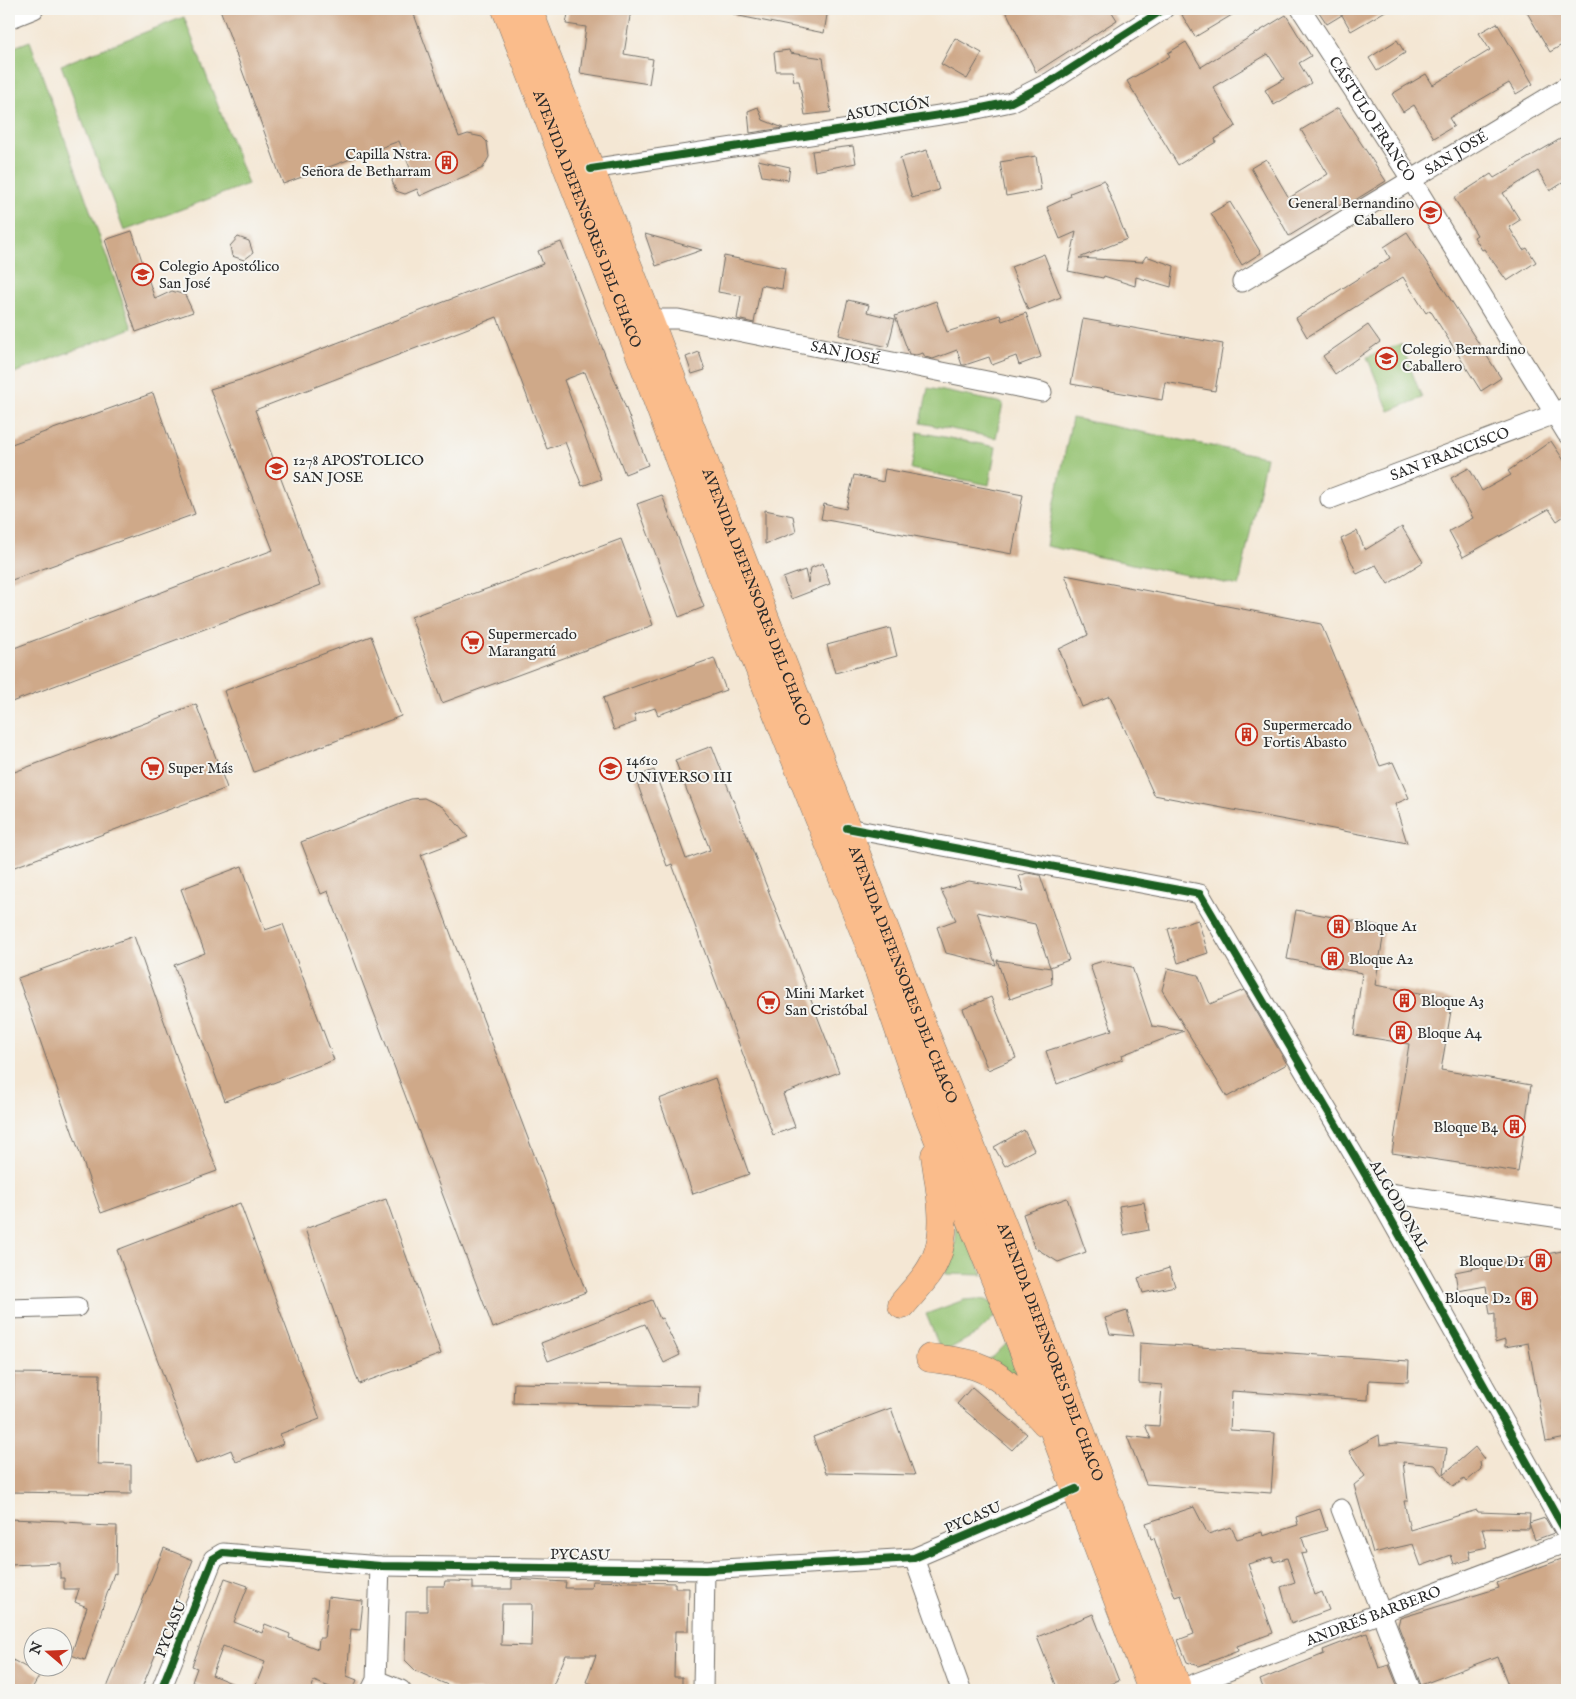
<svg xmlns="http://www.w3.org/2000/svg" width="1576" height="1699" font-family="'IM FELL English',serif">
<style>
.green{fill:#95c372;stroke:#60774e}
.building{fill:#cfa989;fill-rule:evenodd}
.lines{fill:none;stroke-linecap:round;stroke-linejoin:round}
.minor-casing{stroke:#716d66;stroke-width:21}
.highway-casing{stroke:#716d66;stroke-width:29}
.minor{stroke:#fff;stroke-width:19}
.highway{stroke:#fabc8b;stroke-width:28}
.cycleway-casing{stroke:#f6f6f2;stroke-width:11}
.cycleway{stroke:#1b5e20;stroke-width:8}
.labels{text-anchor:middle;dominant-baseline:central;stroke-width:4;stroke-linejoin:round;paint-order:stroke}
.street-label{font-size:15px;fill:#2b2b2b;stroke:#f6f6f2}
.poi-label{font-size:15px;fill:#2b2b2b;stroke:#f6f6f2;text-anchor:start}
</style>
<rect width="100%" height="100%" fill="#f6f6f2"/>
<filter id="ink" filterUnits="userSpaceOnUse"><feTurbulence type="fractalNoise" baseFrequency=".02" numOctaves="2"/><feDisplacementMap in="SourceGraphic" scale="10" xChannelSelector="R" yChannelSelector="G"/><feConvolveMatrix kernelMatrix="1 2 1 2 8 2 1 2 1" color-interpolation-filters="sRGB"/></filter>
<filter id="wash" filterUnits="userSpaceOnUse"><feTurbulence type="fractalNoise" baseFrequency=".0096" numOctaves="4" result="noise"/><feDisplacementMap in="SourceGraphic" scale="20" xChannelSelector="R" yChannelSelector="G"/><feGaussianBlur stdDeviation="1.12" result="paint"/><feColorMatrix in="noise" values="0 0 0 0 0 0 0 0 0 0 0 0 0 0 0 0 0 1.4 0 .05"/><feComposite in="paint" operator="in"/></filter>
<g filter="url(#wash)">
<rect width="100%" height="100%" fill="#f4e7d4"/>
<path class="green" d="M184 17 248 184 124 231 61 65Z
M30 41 132 328 9 375V49Z
M1401 344 1422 398 1389 411 1367 357Z
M928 388 1003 403 996 438 921 423Z
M1072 418 1266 457 1239 586 1046 546Z
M918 432 996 447 989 485 911 469Z
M948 1189 983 1275 945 1274C961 1237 958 1226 948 1189Z
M977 1299 986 1300 996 1305 995 1316 978 1333 942 1353 926 1314 964 1300Z
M1007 1343 1034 1400 987 1360 993 1357Z"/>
<g id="blocks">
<path class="building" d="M220 9H412L459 137 468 134 482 137 487 142 489 157 483 168 420 196 417 189 405 194 396 191 392 181 396 172 410 168 399 141 283 184Z
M569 9 631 10 624 54 653 59 649 84 580 73 586 27 566 24Z
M735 9H828L824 33 734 15Z
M1005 9H1110L1117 20 1036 72Z
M1193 9H1242L1195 37 1182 15Z
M1317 9H1389L1351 31 1342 15 1327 24Z
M1525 9H1567V42L1550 52Z
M1286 15 1311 56 1299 63 1311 83 1274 105 1265 90 1284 79 1268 54 1213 87 1236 126 1215 139 1216 142 1178 165 1127 81 1170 56 1168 53 1186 42 1201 67Z
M1497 23 1533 84 1516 94 1509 83 1449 118 1454 126 1434 138 1414 105 1403 112 1392 94 1426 74 1433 85 1490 50 1479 33Z
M955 38 982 53 967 79 941 64Z
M1397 40 1405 53 1377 71 1369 58Z
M789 50 790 53 823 58 831 112 805 115 799 81H794L792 71H776L774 52Z
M758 107 763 120 783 128 750 133 748 111Z
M1338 108 1386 181 1347 205 1345 202 1289 236 1251 168 1266 159 1289 198 1328 174 1301 130Z
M1567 135V180L1550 191 1538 171 1503 193 1520 220 1509 227 1523 250 1527 248 1536 262 1507 281 1484 249 1482 250 1474 237 1477 235 1454 198 1491 174 1494 178Z
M853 146 856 163 815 171 812 151Z
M927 150 939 190 912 198 900 158Z
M1036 156 1041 190 1006 196 1000 162Z
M758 160 790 167 788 180 762 176Z
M1104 180 1127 239 1079 258 1142 262 1146 256 1174 266 1171 287 1136 277 1135 286 1104 276 1103 278 1068 271 1076 232 1060 239 1047 207 1071 196 1070 193Z
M1230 202 1261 253 1242 265 1211 213Z
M132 231 155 299 172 291 185 295 193 312 136 332 105 240Z
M1407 232 1501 378 1481 391 1430 310 1426 313 1403 277 1307 337 1296 318 1390 258 1384 247Z
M645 234 702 250 656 266Z
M238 237 249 241 253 253 244 260 232 256 230 246Z
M561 242 648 465 625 474 585 372 564 380 601 479 582 486 565 442 547 449 497 317 255 410 321 585 9 703V650L273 550 210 389 243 379 543 264 538 251Z
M1044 254 1061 297 1028 310 1011 267Z
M724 256 785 268 782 289 761 285 754 323 737 319 741 296 718 292Z
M848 300 869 305 867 312 895 319 888 347 839 335Z
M936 301 947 332 1000 315 1002 321 1026 313 1041 357 1019 365 1016 356 992 365 989 357 965 365H962L957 350 933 359 925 357 923 353 916 355 909 354 895 316Z
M1083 319 1223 344 1215 391 1165 382 1162 400 1071 384Z
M1368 325 1380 342 1335 374 1323 356Z
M699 352 705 370 692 374 686 357Z
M153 393 195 514 9 581V445Z
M1551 441 1567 465V514L1557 521 1549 509 1463 557 1449 531 1473 518 1451 478 1469 468 1482 491 1511 475 1508 471Z
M885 469 1023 495 1012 554 821 519 824 504 846 509 854 475 883 482Z
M662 495 704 607 679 617 637 504Z
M765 510 793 516 796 532 765 544Z
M1402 527 1423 562 1388 584 1376 565 1357 574 1341 539 1357 531 1365 550Z
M621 539 653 625 442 703 411 617Z
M823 563 830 584 791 599 783 578 805 570 808 583 811 568Z
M1065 575 1321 624 1380 766 1393 762 1409 798 1395 804 1407 843 1154 795 1110 696 1082 707 1059 649 1088 635Z
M890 628 897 656 835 673 827 645Z
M371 636 401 716 254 772 224 691Z
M714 658 726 690 658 715 655 708 634 715 636 722 614 730 603 698Z
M196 704 227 788 9 869V774Z
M712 746 839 1072 783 1094 795 1127 773 1135 672 864 667 866 635 777 654 770 686 859 710 850 675 760Z
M424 798 443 807 468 837 421 855 586 1292 493 1328 328 891 321 894 301 842 411 799Z
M242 866 265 930 283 924 334 1060 225 1101 174 965 205 953 181 889Z
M1027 873 1040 875 1069 960 1050 967 1035 924 977 912 996 965 946 953 937 927 956 920 941 890 969 881 1024 891 1019 876Z
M1296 910 1385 927 1375 985 1453 999 1441 1070 1531 1085 1518 1172 1392 1153 1409 1044 1354 1035 1362 973 1287 959Z
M1198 920 1208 953 1178 963 1168 929Z
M134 936 217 1171 101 1213 18 978Z
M997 960 1051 968 1052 984 1010 999Z
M1103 961 1132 967 1152 1026 1184 1031 1122 1055 1123 1059 1057 1084 1046 1051 1112 1030 1090 965Z
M1168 968 1198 975 1210 1004 1244 990 1287 1064 1227 1097 1162 990Z
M991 997 1016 1058 988 1070 963 1009Z
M715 1078 749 1174 693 1194 659 1099Z
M1024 1130 1034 1150 1005 1166 994 1147Z
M1067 1198 1086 1252 1058 1262 1034 1247 1023 1214Z
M386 1199 441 1354 359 1384 305 1229Z
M1144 1202 1149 1230 1124 1235 1119 1206Z
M240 1203 320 1419 280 1434 283 1444 236 1462 231 1450 196 1464 117 1250Z
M1567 1250V1430H1564L1566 1438 1546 1442 1528 1343 1505 1347V1340L1495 1343V1313L1490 1314 1486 1286 1458 1291 1455 1272Z
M1169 1268 1175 1286 1143 1293 1138 1278Z
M652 1300 660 1319 662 1318 680 1355 664 1363 645 1324 548 1361 541 1343Z
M1127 1311 1134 1336 1110 1334 1105 1318Z
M1140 1343 1409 1361 1408 1382 1369 1380 1368 1400 1232 1391 1230 1430 1275 1433 1271 1493 1146 1484 1127 1436 1151 1439 1145 1425 1159 1426 1162 1385 1139 1383Z
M14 1373 100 1374 98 1464 131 1465V1494L9 1492V1431H13Z
M514 1383 699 1386 698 1407 513 1403Z
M972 1387 1027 1434 1012 1450 957 1404Z
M891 1408 915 1475 826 1473 813 1437Z
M1379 1435 1380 1445 1395 1443 1447 1448 1444 1474 1475 1447 1484 1459 1480 1462 1481 1469 1466 1482 1464 1479 1453 1487 1435 1465 1403 1462 1408 1501H1404L1410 1530 1477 1510 1478 1512 1530 1514 1529 1529 1482 1528 1487 1547 1469 1551 1471 1559 1454 1564 1451 1555 1421 1566 1413 1544 1373 1553 1354 1485 1365 1476 1349 1451Z
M1194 1507 1208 1534 1231 1527 1237 1539 1262 1532 1263 1536 1298 1525 1296 1517 1320 1509 1327 1530 1302 1538 1307 1553 1301 1554 1315 1595 1322 1592 1329 1610 1291 1624 1281 1587 1295 1582 1287 1558 1274 1562 1272 1557 1248 1564 1273 1633 1237 1646 1238 1651 1199 1666 1187 1662 1178 1640 1194 1634 1181 1595 1175 1597 1154 1538 1151 1539 1146 1523Z
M1545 1518 1554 1533 1535 1540 1529 1523Z
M9 1519 64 1521V1522L83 1523V1525L117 1526 116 1574 114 1573 85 1660 71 1655 87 1607 75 1602 79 1589H64V1578H60V1563L9 1565Z
M164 1548 193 1560 161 1641 141 1690H106Z
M1567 1557V1690H1547L1546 1686 1534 1690H1510L1497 1656 1421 1685 1398 1625 1400 1618 1499 1588 1497 1583Z
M225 1578 248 1586 234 1622 262 1633 265 1624 290 1634 289 1638 318 1649 319 1638H324L328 1597 363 1601 360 1630 351 1629 347 1676 357 1680 353 1690H337L314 1681 311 1690H254L265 1662 223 1646 212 1675 248 1690H214L192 1682 197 1668 192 1666Z
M512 1579 566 1582 565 1588H591L592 1581 675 1583V1588H689L688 1631H675L674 1677H682V1690H610L586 1682 596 1655H566L551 1690H459L416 1671 405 1660 406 1611H427V1586H444L445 1581H456L473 1582V1589H512ZM502 1604H532L531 1646 501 1645Z
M1093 1614 1119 1681 1096 1690H1058L1037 1637Z
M1367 1633 1379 1668 1389 1665 1399 1690H1264L1260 1680 1324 1654 1323 1650Z
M9 1658 40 1675 31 1690H9Z"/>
</g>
</g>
<g filter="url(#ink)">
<use href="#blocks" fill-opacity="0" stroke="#716d66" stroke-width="1"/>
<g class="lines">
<defs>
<g id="minor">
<path id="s1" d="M1301 9 1411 179 1567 434"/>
<path d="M9 19 34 9"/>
<path d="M591 169 972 110 1011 102 1050 82 1164 9"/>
<path id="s2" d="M1242 282 1567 86"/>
<path id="s3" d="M649 319H678L1042 392"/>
<path id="s4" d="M1330 499 1555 414 1567 406"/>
<path d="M847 828 1200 894 1375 1191 1567 1534"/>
<path d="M1375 1191 1567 1219"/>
<path d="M9 1309 77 1307"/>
<path d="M1341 1509 1411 1690"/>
<path d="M914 1558 961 1690"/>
<path d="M376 1680 401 1690"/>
<path d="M161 1690 213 1559 223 1553 380 1566 705 1570 914 1558 1076 1489"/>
<path d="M371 1690 376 1680 380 1566"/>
<path d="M703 1690 705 1570"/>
<path id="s5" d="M1178 1690 1567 1542"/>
</g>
<g id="highway">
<path id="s6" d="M506 9 646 370 722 575 872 951 927 1111 1015 1328 1152 1690"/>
<path id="s7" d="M528 9 836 801 913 1003 1009 1241 1178 1690"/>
<path d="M902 1305C914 1290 929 1276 936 1258 949 1228 939 1186 935 1155"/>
<path d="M930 1358C945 1360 962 1361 976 1366 1003 1375 1026 1401 1045 1422"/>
</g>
</defs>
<use href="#minor" class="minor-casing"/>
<use href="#highway" class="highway-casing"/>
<use href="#minor" class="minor"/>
<use href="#highway" class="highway"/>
<defs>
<path id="cycleway" d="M591 169 972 110 1011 102 1050 82 1164 9
M847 828 1200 894 1375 1191 1567 1534
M161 1690 213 1559 223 1553 380 1566 705 1570 914 1558 1076 1489"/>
</defs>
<use href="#cycleway" class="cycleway-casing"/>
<use href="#cycleway" class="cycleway"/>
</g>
</g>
<defs>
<symbol id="building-ring" viewBox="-11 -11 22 22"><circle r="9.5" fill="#f6f6f2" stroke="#c8321e" stroke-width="1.5"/><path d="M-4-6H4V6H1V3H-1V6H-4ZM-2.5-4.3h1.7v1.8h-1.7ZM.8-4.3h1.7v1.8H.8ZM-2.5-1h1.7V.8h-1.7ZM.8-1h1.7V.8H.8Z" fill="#c8321e"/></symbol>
<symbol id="school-ring" viewBox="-11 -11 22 22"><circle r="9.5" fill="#f6f6f2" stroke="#c8321e" stroke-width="1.5"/><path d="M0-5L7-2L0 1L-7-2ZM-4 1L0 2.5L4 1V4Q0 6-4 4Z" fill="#c8321e"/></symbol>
<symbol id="supermarket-ring" viewBox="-11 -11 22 22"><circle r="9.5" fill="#f6f6f2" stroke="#c8321e" stroke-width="1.5"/><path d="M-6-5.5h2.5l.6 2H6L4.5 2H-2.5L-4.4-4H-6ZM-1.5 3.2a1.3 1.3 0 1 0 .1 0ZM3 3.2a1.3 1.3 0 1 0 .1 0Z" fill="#c8321e"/></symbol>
</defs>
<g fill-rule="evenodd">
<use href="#building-ring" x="434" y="150" width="25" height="25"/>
<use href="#school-ring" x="1418" y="200" width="25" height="25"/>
<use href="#school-ring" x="130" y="262" width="25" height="25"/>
<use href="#school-ring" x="1374" y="346" width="25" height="25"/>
<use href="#school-ring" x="264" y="456" width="25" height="25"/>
<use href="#supermarket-ring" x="460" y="630" width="25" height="25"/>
<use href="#building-ring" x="1234" y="722" width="25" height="25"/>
<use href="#supermarket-ring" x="140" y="756" width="25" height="25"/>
<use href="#school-ring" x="598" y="756" width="25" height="25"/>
<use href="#building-ring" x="1326" y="914" width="25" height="25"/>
<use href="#building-ring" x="1320" y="946" width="25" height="25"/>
<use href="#building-ring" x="1392" y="988" width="25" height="25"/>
<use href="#supermarket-ring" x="756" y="990" width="25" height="25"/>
<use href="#building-ring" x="1388" y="1020" width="25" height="25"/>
<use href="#building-ring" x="1502" y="1114" width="25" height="25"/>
<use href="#building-ring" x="1528" y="1248" width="25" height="25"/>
<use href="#building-ring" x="1514" y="1286" width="25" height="25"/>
</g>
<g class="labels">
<g class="street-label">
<text transform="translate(888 109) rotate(-9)">ASUNCIÓN</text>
<text stroke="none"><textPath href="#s1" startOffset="131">CÁSTULO FRANCO</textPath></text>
<text stroke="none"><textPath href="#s2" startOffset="250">SAN JOSÉ</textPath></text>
<text stroke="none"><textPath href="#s6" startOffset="225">AVENIDA DEFENSORES DEL CHACO</textPath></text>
<text stroke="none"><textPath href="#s3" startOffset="200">SAN JOSÉ</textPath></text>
<text stroke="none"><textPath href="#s4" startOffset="128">SAN FRANCISCO</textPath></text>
<text stroke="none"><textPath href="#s7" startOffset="631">AVENIDA DEFENSORES DEL CHACO</textPath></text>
<text stroke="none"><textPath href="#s7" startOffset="1036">AVENIDA DEFENSORES DEL CHACO</textPath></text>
<text transform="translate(1399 1206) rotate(60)">ALGODONAL</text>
<text stroke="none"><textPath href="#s7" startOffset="1441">AVENIDA DEFENSORES DEL CHACO</textPath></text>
<text transform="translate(973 1518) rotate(-23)">PYCASU</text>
<text transform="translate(580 1555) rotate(1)">PYCASU</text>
<text stroke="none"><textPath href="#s5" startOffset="209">ANDRÉS BARBERO</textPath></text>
<text transform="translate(171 1629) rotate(-68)">PYCASU</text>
</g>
<g class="poi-label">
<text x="431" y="154" text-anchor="end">Capilla Nstra.<tspan x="431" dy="17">Señora de Betharram</tspan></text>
<text x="1414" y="203" text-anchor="end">General Bernandino<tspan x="1414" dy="17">Caballero</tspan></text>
<text x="159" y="266">Colegio Apostólico<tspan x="159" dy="17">San José</tspan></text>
<text x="1402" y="349">Colegio Bernardino<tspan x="1402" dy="17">Caballero</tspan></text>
<text x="293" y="460">1278 APOSTOLICO<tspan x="293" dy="17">SAN JOSE</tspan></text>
<text x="488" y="634">Supermercado<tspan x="488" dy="17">Marangatú</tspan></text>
<text x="1263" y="725">Supermercado<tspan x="1263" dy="17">Fortis Abasto</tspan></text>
<text x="626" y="760">14610<tspan x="626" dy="17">UNIVERSO III</tspan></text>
<text x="168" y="768">Super Más</text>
<text x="1354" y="926">Bloque A1</text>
<text x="1349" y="959">Bloque A2</text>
<text x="785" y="993">Mini Market<tspan x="785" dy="17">San Cristóbal</tspan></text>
<text x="1421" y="1001">Bloque A3</text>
<text x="1417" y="1033">Bloque A4</text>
<text x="1498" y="1127" text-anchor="end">Bloque B4</text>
<text x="1524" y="1261" text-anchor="end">Bloque D1</text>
<text x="1511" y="1298" text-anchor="end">Bloque D2</text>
</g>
</g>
<rect width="1576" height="1699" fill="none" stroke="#f6f6f2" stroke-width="30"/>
<g transform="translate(48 1652) rotate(289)"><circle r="24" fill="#f6f6f2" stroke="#a5a5a2"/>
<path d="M0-4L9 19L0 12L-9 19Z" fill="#c8321e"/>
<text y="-8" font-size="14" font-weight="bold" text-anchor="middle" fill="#2b2b2b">N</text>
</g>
</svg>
